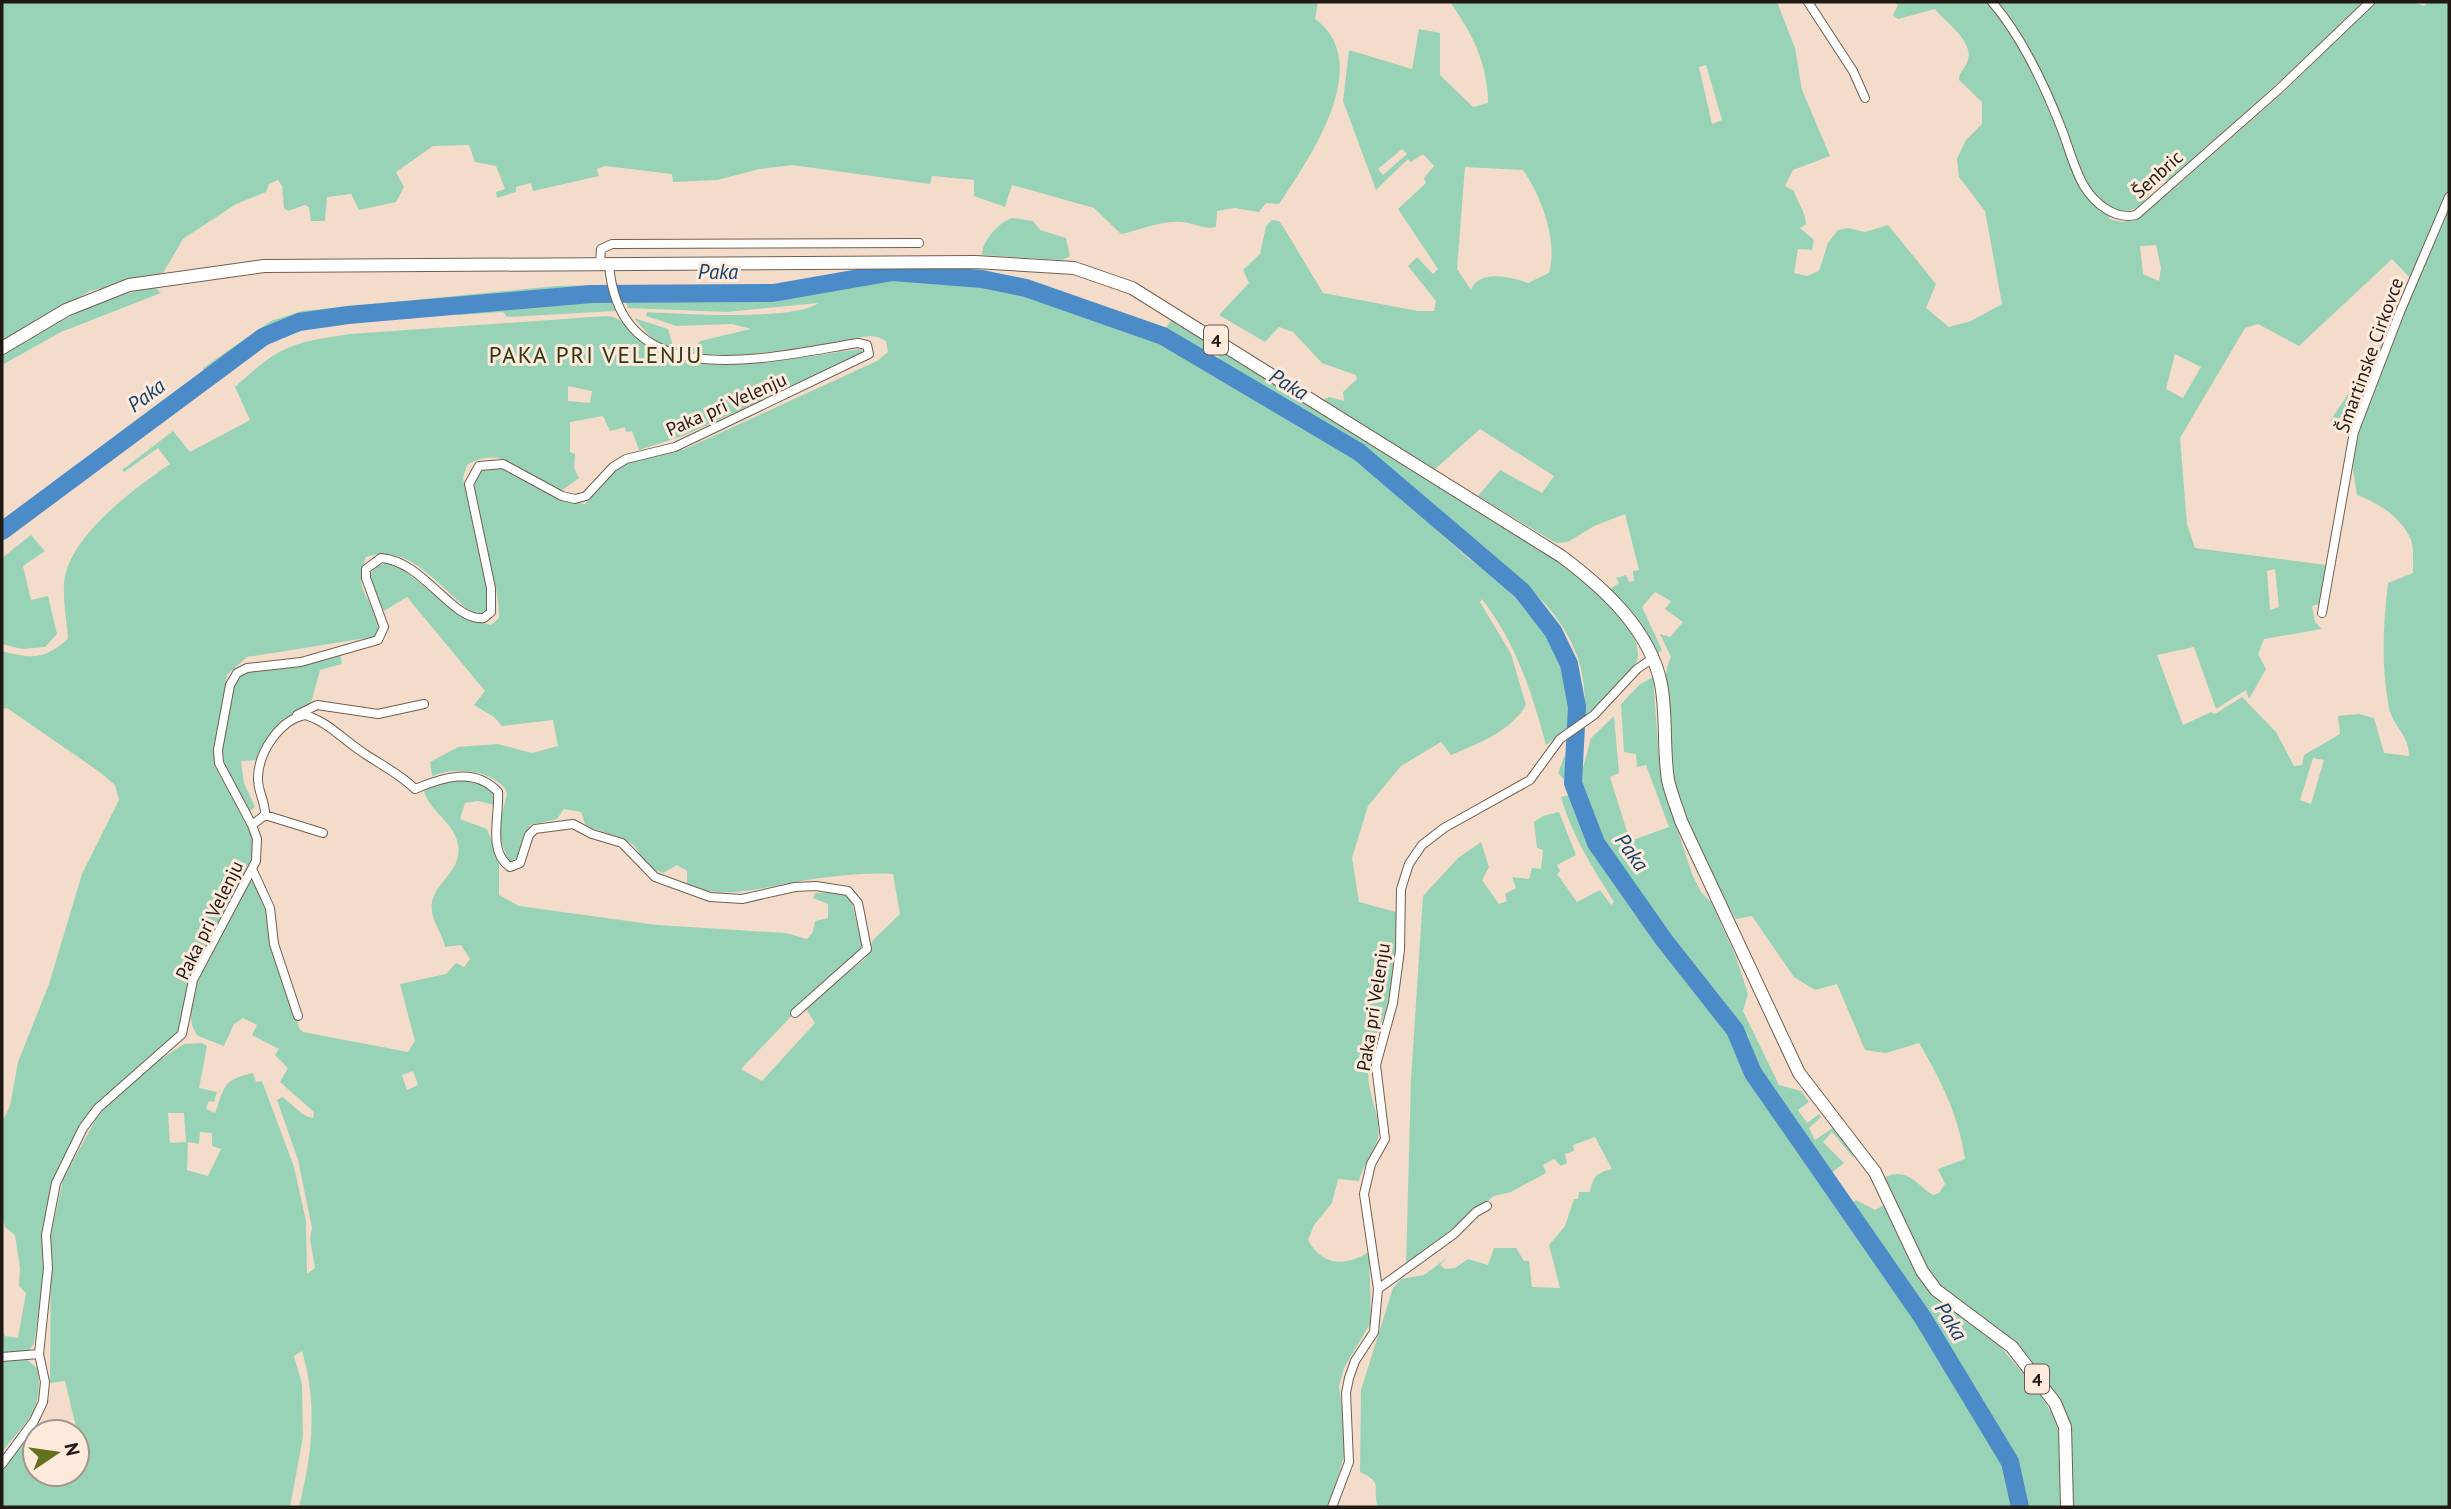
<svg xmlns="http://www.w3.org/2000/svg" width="2451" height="1509" font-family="'PT Sans',sans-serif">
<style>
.green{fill:#98d3b7;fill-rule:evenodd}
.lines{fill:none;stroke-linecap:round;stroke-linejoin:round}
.river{stroke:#4b8bc7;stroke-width:18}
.street-casing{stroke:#725e4f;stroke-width:10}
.primary-casing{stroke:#725e4f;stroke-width:14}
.street{stroke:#fff;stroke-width:8}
.primary{stroke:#fff;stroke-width:12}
.labels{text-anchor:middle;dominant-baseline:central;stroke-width:6;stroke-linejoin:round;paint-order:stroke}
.shield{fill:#fdeadc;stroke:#63584f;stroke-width:2}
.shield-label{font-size:18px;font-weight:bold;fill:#211913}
.street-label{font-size:19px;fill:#211913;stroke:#fdeadc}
.water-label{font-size:21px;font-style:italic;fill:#13426b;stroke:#fdeadc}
.quarter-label{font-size:23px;letter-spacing:2px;fill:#313912;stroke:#fdeadc}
</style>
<rect width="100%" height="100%" fill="#f4dcca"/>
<path class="green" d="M2 2H1318L1315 19C1376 63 1309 159 1279 204L1266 203 1259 212 1235 208 1217 211 1216 227C1205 230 1194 223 1182 222 1160 220 1142 230 1121 234L1094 208 1012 185 1005 207 974 196V180L932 176 930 184 792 165 760 169 717 180 673 182 672 174 605 166 597 169 599 176 533 191 531 183 516 187V192L497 198 496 192 505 189 496 166 475 162 469 145 433 146 396 172 404 187 396 202 359 210 351 194 327 197 325 221H311L309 207 305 205 288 211 284 208 282 186 278 180 269 184 266 192 236 204 183 239 163 273 90 291 2 342Z
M1450 2H1777L1795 48 1802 90 1830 156 1793 170 1785 186 1794 191C1798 204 1805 210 1806 224L1800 228 1814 240 1812 250 1798 249 1794 273 1807 276 1819 271 1828 243 1838 230 1848 228 1865 232 1888 225 1936 284 1926 308 1949 327 1971 321 2002 304 1985 211 1959 177 1957 159 1966 140 1982 124V102L1959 80C1959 71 1966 68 1968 60 1974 41 1944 21 1935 9L1898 19 1893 15 1898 5 1894 2H2363L2290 72 2168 181 2157 178C2147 200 2139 216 2112 209L2109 219 2122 222 2136 220 2170 192 2284 92 2375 2H2413L2424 6 2428 2H2449V191L2411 279 2392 259 2299 346 2258 324 2245 328 2180 438 2187 524 2195 548 2326 565 2320 604 2312 606 2315 622 2322 629 2264 639 2258 654 2266 669 2249 699 2246 690 2216 709 2194 647 2157 655 2183 725 2211 712 2215 714 2242 697 2276 732 2294 766 2302 765 2304 755 2340 734 2338 716 2359 714 2374 718 2384 753 2409 756C2409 734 2393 727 2389 708 2381 666 2383 625 2388 583L2413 573C2413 563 2414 548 2411 540 2401 517 2379 503 2357 495L2353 470 2356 435 2395 338 2401 314 2449 203V1507H2071L2072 1434 2058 1400 2041 1372 2014 1343 1935 1283 1886 1180 1885 1177C1907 1167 1916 1184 1933 1195L1939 1193 1945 1184 1938 1169 1965 1159C1959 1116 1941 1080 1919 1043L1886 1053 1865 1050 1837 984 1815 990 1794 977 1752 916 1736 919C1710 876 1686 830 1674 781 1669 758 1669 733 1668 710 1667 691 1662 675 1671 657L1660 634 1670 637 1683 622 1665 609 1671 601 1655 592 1642 607 1662 650 1658 653 1644 629 1610 589 1619 583 1616 578 1626 575 1629 582 1634 581 1633 571 1639 570 1625 514 1594 526 1568 542 1556 543 1478 496 1500 470 1542 493 1554 476 1480 429 1434 470 1322 400 1329 397 1344 401 1343 392 1357 379 1356 375 1322 363 1293 332 1279 327 1265 342 1219 315 1249 283 1243 270 1260 254 1266 226 1272 220 1279 221 1284 228 1323 293 1418 311H1434L1436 301 1408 266 1417 257 1433 274 1438 269 1398 209 1426 183 1424 178 1434 166 1423 154 1411 162 1408 159 1376 190 1343 101 1349 50 1412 69 1419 29 1440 33V75L1473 107 1488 103C1488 64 1472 33 1450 2ZM1706 65 1722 120 1712 124 1699 67ZM1402 149 1407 154 1383 175 1378 169ZM1465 167 1523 170C1542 197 1558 241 1549 273L1528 283C1511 277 1479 269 1471 290L1457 269ZM2156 245 2161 268 2159 281 2143 274 2140 246ZM2175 354 2201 367 2183 398 2166 389ZM2275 569 2279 607 2270 610 2267 571ZM2313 758 2324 760 2311 804 2300 800Z
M1012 218 1033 221 1040 230 1066 238 1070 256 1062 260 982 255C982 241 999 222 1012 218Z
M894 277C937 277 982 278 1023 291 1068 305 1110 326 1156 337L1353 454 1468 558 1528 601 1526 606 1542 622 1563 662 1572 726 1546 745C1532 693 1516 643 1482 599L1480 602 1511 654 1526 705C1510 732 1479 743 1451 755L1441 742 1401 766 1368 806 1352 858 1359 902 1396 912C1397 944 1395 976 1387 1007 1380 1029 1368 1050 1368 1074 1368 1095 1381 1116 1378 1137 1375 1154 1362 1165 1359 1181L1338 1179 1332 1203 1314 1225 1308 1240C1322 1266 1345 1267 1369 1252L1371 1322 1344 1368 1339 1386 1347 1446 1329 1507H299C312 1454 318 1405 302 1351L294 1356 302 1384 303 1437 290 1507H2C2 1497 0 1483 2 1473 6 1451 31 1427 51 1422L64 1432H35V1474H77V1458L83 1456 65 1381 50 1383 51 1235 63 1179 97 1117 114 1098 147 1068 184 1044 202 1043 207 1046 199 1088 217 1092 214 1102 209 1101 206 1109 215 1113C226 1085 221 1081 253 1073L256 1082 262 1081 294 1167 306 1221 307 1274 315 1268 310 1239 312 1228 298 1160 277 1100 282 1097C292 1103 302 1117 313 1118L314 1112 280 1082 288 1068 275 1055 279 1049 252 1035 257 1025 243 1018 234 1024 224 1046 198 1036C169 1003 235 910 253 878L268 910 299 1028 303 1032 408 1052 415 1041 400 984 446 974 456 963 464 967 470 959 461 945 445 947C442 931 429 919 432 902 437 880 462 871 458 845 455 823 430 812 424 791 441 772 474 779 493 790L494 805 478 801 465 803 460 819 487 829 499 859V895L519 906 657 925 786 933 807 939 813 932 815 921 828 918V904L813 898 815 893 849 892 863 948 802 1005 741 1069 762 1081 815 1023 805 1007 866 958 873 940 900 914 893 874C857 872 819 878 784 884 750 891 721 898 687 885V871L677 865 663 873 647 867C641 860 640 853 635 847 627 836 600 834 585 824L581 812 564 809 557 819 530 825 518 859 508 862 498 830 507 794 505 788C486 769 457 767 432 776L430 762 458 747 498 744 532 753 558 746 553 720 502 726 494 717 474 705 485 691 407 597 384 611C372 589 358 566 393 562L464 618 491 625 499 618C500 574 470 523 475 484 477 471 486 466 498 467L561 500 585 504 622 464 685 449 877 361 888 352 886 341C872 331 855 339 840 342 802 347 714 363 680 354 660 349 647 333 634 318L668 329 673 346 695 348 700 341 751 329 732 324 677 326 646 316 647 312C680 314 795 321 818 303L727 312 628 308 625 299 739 302ZM413 1071 418 1085 407 1090 402 1075ZM168 1113H184L186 1142 170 1143ZM200 1132 212 1133V1146L221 1149 208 1176 187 1170 188 1142 199 1144Z
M607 285 609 291 384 307 303 316 270 329 204 374 203 368 271 321 302 311 556 286Z
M155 287 161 293 61 332 2 365V355C51 326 97 297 155 287Z
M611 298 615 311 507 317 503 312 458 315 454 309Z
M606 316C631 317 645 351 671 359 718 374 811 355 862 349L863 354 683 436 639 450 632 431 626 432 625 427 610 431 603 416 570 422V452L575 454 574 468 579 478 561 491C526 482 508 441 467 465L463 478 490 605 488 613 480 617C444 597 414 540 366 557 348 601 387 604 379 636L247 657 227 675 214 756 218 772 249 823 255 857 190 978 179 1034 97 1103 82 1123 53 1178 43 1228 45 1267 34 1344 27 1352 2 1353V1331L5 1336 18 1338 26 1293 19 1286 20 1268 15 1235 5 1227 2 1215V1122L10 1106 18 1062 49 984 82 874 119 800 115 785 101 773 7 708 2 709V651C33 659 43 660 68 639 67 621 63 602 64 584 67 537 135 488 170 464L158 448 124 472 122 470 173 431 190 452 250 420 235 387C280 346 289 343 350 334ZM568 386 592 391 590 403 568 401Z
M1173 318 1212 344 1204 355 1164 330Z
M2389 333 2352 429 2330 421 2385 339Z
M1222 351 1546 551C1570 569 1652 629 1636 663 1628 680 1599 705 1585 718 1585 685 1584 666 1568 636 1545 592 1499 564 1460 536 1426 511 1399 477 1366 450 1320 414 1265 390 1215 362Z
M31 535 45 551 23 566 31 600 48 596 57 634 45 647 22 649 2 644V558Z
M340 653 342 664 320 670 311 703 280 722 259 760 241 761 244 783 255 807 250 811 225 768 221 740 233 687 241 675 252 669Z
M1653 677 1659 759 1670 807 1692 874 1701 892 1711 902 1736 957 1748 994 1743 1011 1779 1085 1801 1091 1809 1102 1798 1110 1807 1123 1819 1114 1821 1117 1809 1128 1815 1140 1834 1127 1856 1155 1853 1157 1832 1132 1823 1142 1844 1163 1829 1175 1757 1072 1748 1036 1669 941 1599 839 1579 783 1591 738 1614 716 1619 773 1610 777 1630 841 1669 827 1646 765 1637 767 1636 754 1624 752 1621 704 1639 685Z
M1571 751 1567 783 1558 773 1564 757Z
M1570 795C1606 886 1673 956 1732 1032 1740 1047 1736 1054 1742 1067L1811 1167 1847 1208 1856 1200 1875 1210 1884 1205 1920 1280 1944 1305 1994 1339 2042 1396 2055 1420 2062 1443 2060 1507H1378C1371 1486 1385 1484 1360 1472L1361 1390 1393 1288 1401 1279 1424 1275 1448 1257 1440 1265 1445 1269 1455 1268 1468 1259 1488 1265 1494 1248H1516L1524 1261H1529L1532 1287 1560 1288 1549 1245 1565 1226 1574 1199H1578L1579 1192H1590C1593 1176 1597 1173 1612 1169L1595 1137 1573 1145 1574 1151 1565 1154 1567 1163 1561 1166 1554 1159 1543 1165 1546 1173 1511 1192 1494 1196 1406 1265 1411 1079 1423 896 1458 858 1481 842 1489 867 1482 880 1499 904 1507 901 1505 894 1516 888 1512 877 1529 879 1532 868 1541 869 1543 850 1537 848 1534 822 1543 816 1559 812 1576 855 1557 865 1560 871 1557 874 1577 902 1600 890 1611 905 1614 902C1593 868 1572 836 1561 797Z
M26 1359 38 1369C43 1412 27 1420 2 1452V1360Z"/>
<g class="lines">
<path class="river" d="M2 531 263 337 299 322 348 315 591 294 773 293 893 272 982 279 1026 288 1163 336 1359 452 1522 591 1553 631 1569 664 1577 707 1573 783 1596 843 1664 940 1735 1030 1753 1073 1923 1318 2010 1462 2020 1507"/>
<defs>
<path id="street" d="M1808 2 1853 71 1865 98
M1992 2C2022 37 2045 86 2062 130 2069 148 2074 169 2084 186 2095 204 2115 220 2136 215L2278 90 2370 2
M600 263 601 249 612 244 919 243
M2322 613 2354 432 2400 312 2449 197
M297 715 317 705 378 714 424 704
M265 815 323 833
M252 825 265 815C266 802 257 791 258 777 259 751 280 720 305 715 329 722 344 741 365 754 383 766 400 774 415 789 443 777 475 767 498 792 500 814 487 852 510 867L520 863 529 835 535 829 573 824 592 834 622 843 655 877 710 897 742 899 795 887 816 886 848 891 858 903 867 949 795 1013
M253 871 270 908 274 944 298 1016
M1378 1289 1454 1234 1476 1212 1487 1206
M2 1357 39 1354
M2 1464 34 1421 43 1402 45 1382 39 1354 48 1268 46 1235 56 1183 83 1128 98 1108 182 1034 193 980 256 861 257 839 252 825 219 763 218 750 230 685 237 673 247 668 301 662 378 640 384 627 366 578V569L381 558C424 561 452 622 484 618L491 612V588L469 484 479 466 503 464 562 496 575 499 586 496 613 467 626 459 675 447 869 354 867 345 858 343C769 357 619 398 609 264
M1332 1507 1349 1462 1346 1393 1349 1378 1355 1361 1374 1332 1378 1289 1364 1194 1371 1164 1385 1139 1376 1065 1393 1003 1400 950 1401 889 1409 864 1422 845 1444 828 1530 780 1560 739 1594 715 1637 669 1653 658"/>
<path id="primary" d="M2 348 66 310 129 285 264 266 975 262 1074 268 1132 288 1561 556C1604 588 1650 630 1661 684 1667 715 1663 748 1668 780 1671 794 1677 808 1681 821L1799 1073 1875 1172 1922 1271 1936 1290 2012 1347 2055 1403 2065 1427 2067 1507"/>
</defs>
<use href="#street" class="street-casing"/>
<use href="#primary" class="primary-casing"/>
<use href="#street" class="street"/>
<use href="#primary" class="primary"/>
</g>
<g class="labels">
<g class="shield">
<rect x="1204" y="325.5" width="24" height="29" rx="5"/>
<rect x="2025" y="1364.5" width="24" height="29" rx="5"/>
</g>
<g class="shield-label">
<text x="1216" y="340">4</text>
<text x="2037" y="1379">4</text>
</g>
<g class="street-label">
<text transform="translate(2157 174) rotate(-42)">Šenbric</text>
<text transform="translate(2369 355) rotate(-70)">Šmartinske Cirkovce</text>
<text transform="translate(726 404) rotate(-24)">Paka pri Velenju</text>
<text transform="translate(209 920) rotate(-64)">Paka pri Velenju</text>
<text transform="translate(1373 1007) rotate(-81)">Paka pri Velenju</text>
</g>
<g class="water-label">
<text x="718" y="271">Paka</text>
<text transform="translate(1289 384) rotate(31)">Paka</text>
<text transform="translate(146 395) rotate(-37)">Paka</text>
<text transform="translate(1632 852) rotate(54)">Paka</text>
<text transform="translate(1951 1321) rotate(58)">Paka</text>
</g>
<g class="quarter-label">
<text x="596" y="354">PAKA PRI VELENJU</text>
</g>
</g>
<rect width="2451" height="1509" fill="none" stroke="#211913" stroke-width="7"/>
<g transform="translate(56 1453) rotate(77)"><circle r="33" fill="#fdeadc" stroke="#a5968c" stroke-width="2"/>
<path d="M0-5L12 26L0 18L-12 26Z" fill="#63721e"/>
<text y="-10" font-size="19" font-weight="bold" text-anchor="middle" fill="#211913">N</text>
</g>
</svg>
